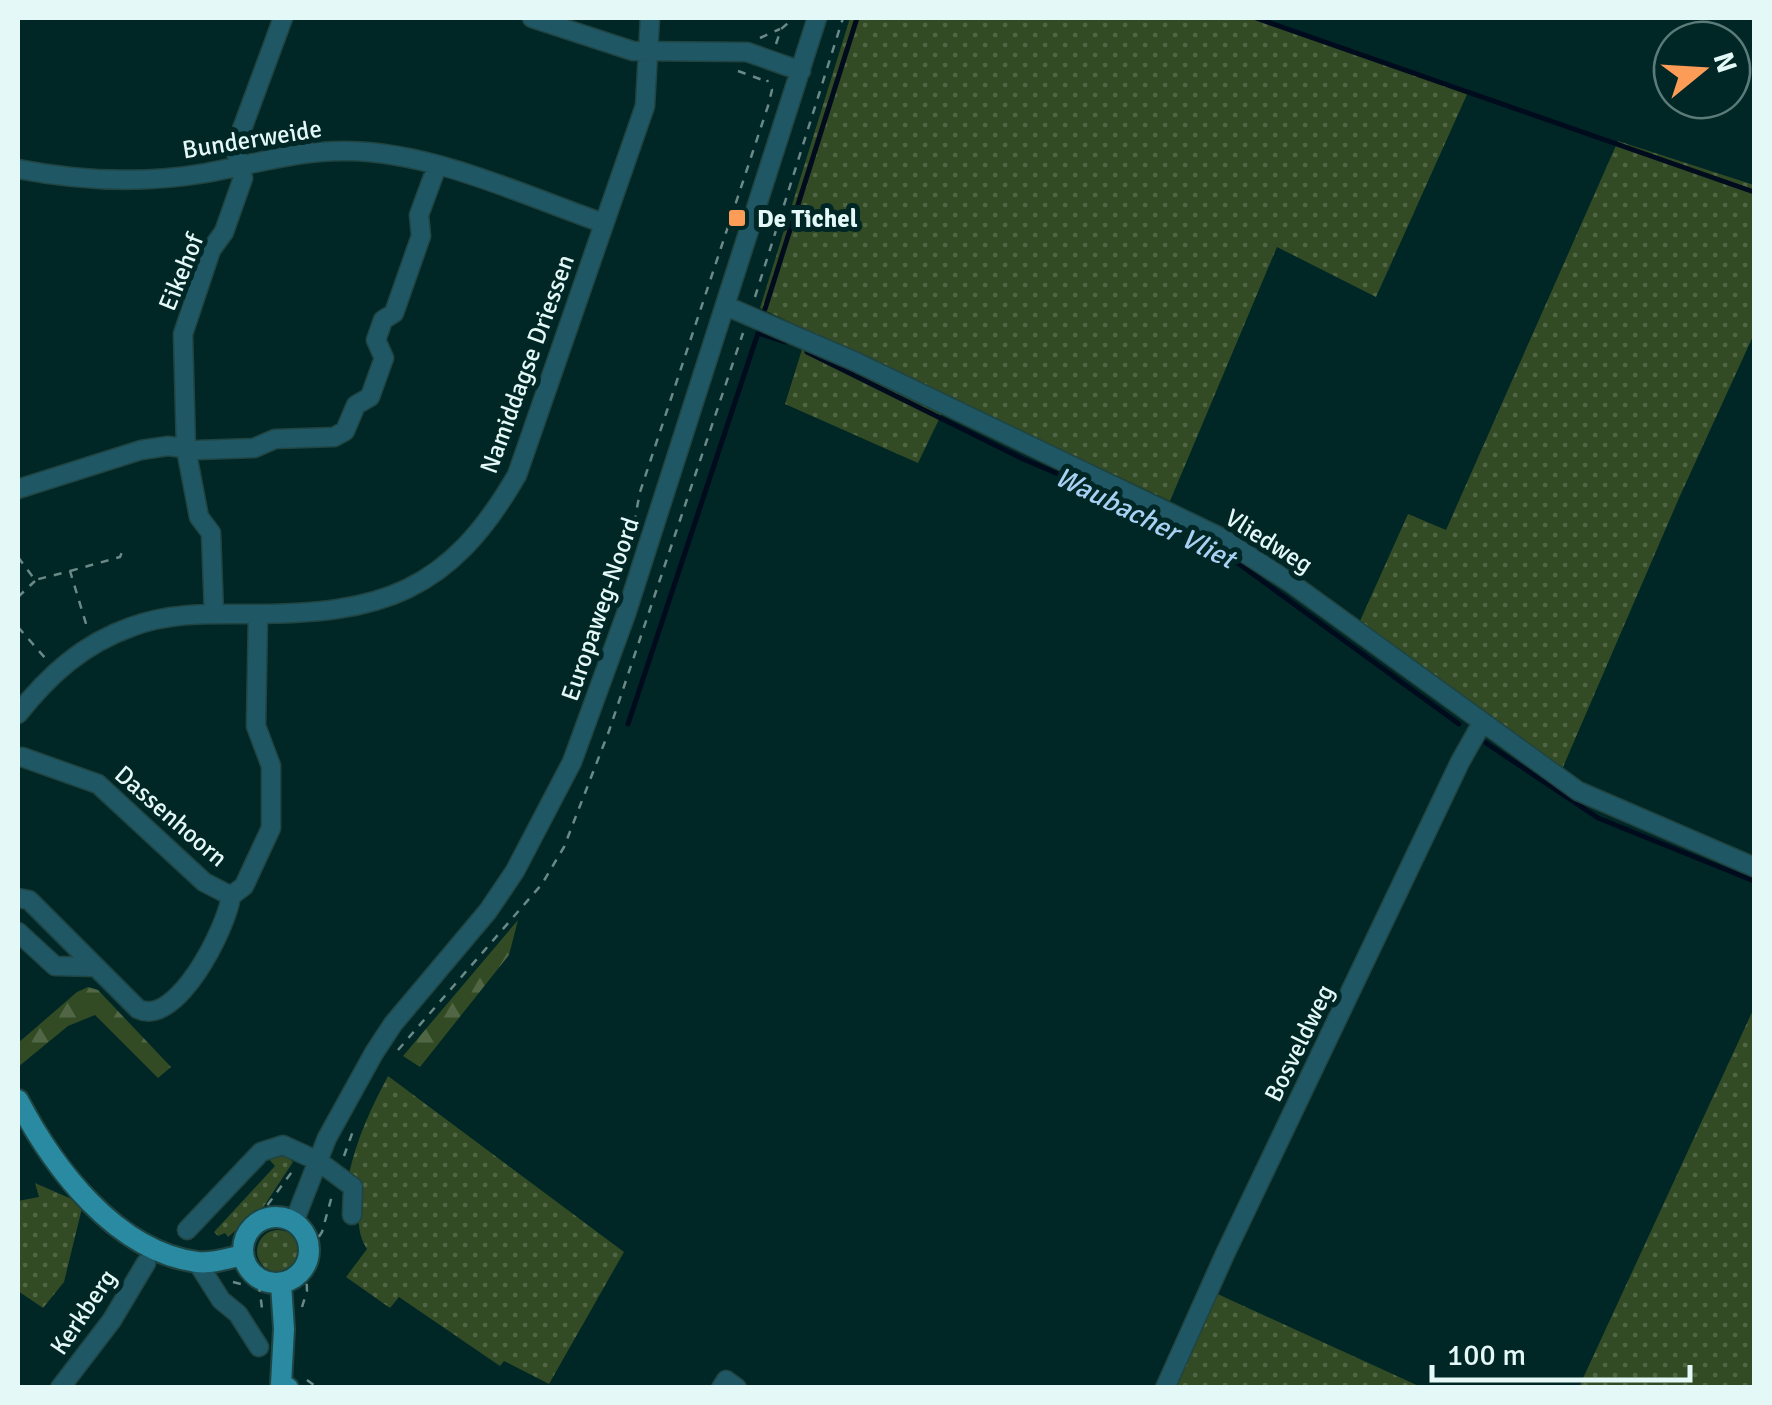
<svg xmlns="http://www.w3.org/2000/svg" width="1772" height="1405" font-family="Signika,sans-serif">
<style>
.grass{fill:url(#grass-dots)}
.forest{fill:url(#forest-firs)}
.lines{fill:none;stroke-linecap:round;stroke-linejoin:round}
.stream{stroke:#000c1d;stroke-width:5}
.minor-casing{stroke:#204442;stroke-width:21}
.major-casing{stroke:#204442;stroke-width:24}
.path{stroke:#6a8987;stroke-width:2.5;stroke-dasharray:8 8;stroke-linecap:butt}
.minor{stroke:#205765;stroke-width:18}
.major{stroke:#298aa1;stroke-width:20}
.poi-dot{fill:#fd9c56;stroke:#002725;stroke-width:4}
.labels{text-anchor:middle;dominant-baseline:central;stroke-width:10;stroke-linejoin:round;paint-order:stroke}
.street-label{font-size:25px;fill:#e4f9f7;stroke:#002725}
.poi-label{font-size:25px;font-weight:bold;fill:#e4f9f7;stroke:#002725;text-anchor:start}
.water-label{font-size:28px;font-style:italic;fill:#a9d1f3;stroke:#002725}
</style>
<defs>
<pattern id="grass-dots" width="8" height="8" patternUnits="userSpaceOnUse" patternTransform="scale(2.5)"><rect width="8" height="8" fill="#324b25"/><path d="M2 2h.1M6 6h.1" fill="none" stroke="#506645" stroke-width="1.8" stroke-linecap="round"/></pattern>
<pattern id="forest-firs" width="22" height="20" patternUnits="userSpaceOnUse" patternTransform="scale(2.5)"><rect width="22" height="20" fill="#324b25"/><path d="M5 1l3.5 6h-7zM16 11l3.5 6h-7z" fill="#506645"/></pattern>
</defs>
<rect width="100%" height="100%" fill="#002725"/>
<path class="grass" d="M850 18H1256L1469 90 1376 297 1277 247 1170 501 760 308Z
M1618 141 1754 185V334L1679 498 1560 774 1364 630 1360 621 1408 514 1446 530Z
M804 343 942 413 918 463 785 404Z
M1754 1008V1387H1579Z
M388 1076 624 1252 549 1384 504 1361 500 1366 399 1297 390 1308 346 1277 367 1249C350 1223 368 1204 349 1174 357 1138 371 1108 388 1076Z
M283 1153 293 1162 264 1206 228 1237 225 1233 218 1236 214 1232 275 1166 267 1157Z
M35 1183 83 1204 64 1282 43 1308 18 1291V1201L39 1197Z
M257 1251a21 21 0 1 1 42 0a21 21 0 1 1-42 0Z
M1211 1291 1421 1387 1170 1388Z"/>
<path class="forest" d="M518 920 509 955 420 1067 403 1056Z
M88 987 98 990 171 1067 158 1078 95 1015 68 1026 18 1067V1043L77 992Z"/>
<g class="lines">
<path class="stream" d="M1256 18 1754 192
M765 309 857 18
M807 352 1023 459 1091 488 1239 564 1459 724
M628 724 758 333 786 342
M1486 743 1598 818 1754 881"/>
<defs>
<path id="minor" d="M532 18 633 51 747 52 801 71
M18 169C80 181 143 184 206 173 254 164 299 150 348 151 433 152 523 195 603 223
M726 306 854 361 1220 537 1291 583 1578 791 1754 867
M18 489 141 450 168 446 198 450 254 448 275 439 334 437 345 431 356 405 370 397 384 358 376 340 383 320 394 313 421 236 419 215 437 166
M214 614 211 533 199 517 186 449 183 334 211 250 224 232 243 178 235 148 283 18
M18 714C49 675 83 644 131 627 170 612 211 614 251 614 381 614 449 593 517 475L645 106 650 18
M22 757 98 784 204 882 231 896
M18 898 29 900 138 1009C177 1028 227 927 231 896L244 886 271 828V766L256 726 258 614
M18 932 55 966 94 967
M294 1222 327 1138 374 1053 393 1024 488 911 515 871 572 762 626 614 817 18
M187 1230 261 1152 283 1145 318 1161 353 1187 352 1215
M197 1262 221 1300 238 1314 259 1347
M60 1388 112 1320 146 1263
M721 1388 726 1380 737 1388
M1165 1388 1225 1254 1460 762 1482 723"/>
<path id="major" d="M18 1100C53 1167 115 1251 197 1262 212 1264 229 1258 243 1255
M243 1250a33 33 0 1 1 66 0a33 33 0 1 1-66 0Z
M281 1284 284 1329 281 1384 288 1388"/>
</defs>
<use href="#minor" class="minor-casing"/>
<use href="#major" class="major-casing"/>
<path class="path" d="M760 38 780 29
M776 44 781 29 794 18
M738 71 768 82
M755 297 843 18
M631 539 640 492 768 106 772 90 767 80
M18 557 35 580 70 571 87 627
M70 571 120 557 122 552
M18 597 35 581
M18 627 46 659
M398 1050 542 884 564 847 609 731 743 333
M344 1156 353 1131
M262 1220 266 1207 294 1169
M236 1236 249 1232
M310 1250 322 1232 333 1192
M233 1282 241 1284 258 1278 262 1308
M302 1307 307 1291 306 1265
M307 1380 318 1388"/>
<use href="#minor" class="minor"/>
<use href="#major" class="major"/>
</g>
<rect class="poi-dot" x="727" y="208" width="20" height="20" rx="5"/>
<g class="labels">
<g class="street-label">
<text transform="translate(252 139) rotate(-9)">Bunderweide</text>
<text transform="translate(181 272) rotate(-68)">Eikehof</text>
<text transform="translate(527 364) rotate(-70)">Namiddagse Driessen</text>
<text transform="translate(1269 541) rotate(32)">Vliedweg</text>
<text transform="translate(600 609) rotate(-71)">Europaweg-Noord</text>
<text transform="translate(171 816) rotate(41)">Dassenhoorn</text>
<text transform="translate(1299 1043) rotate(-64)">Bosveldweg</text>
<text transform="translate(83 1312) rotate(-56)">Kerkberg</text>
</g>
<g class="poi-label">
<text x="757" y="218">De Tichel</text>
</g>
<g class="water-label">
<text transform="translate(1145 518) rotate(26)">Waubacher Vliet</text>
</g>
</g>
<rect width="1772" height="1405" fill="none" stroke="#e4f9f7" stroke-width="40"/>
<g transform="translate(1702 70) rotate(72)"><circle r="48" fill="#002725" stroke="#5b7b79" stroke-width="2.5"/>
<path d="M0-8L18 38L0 25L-18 38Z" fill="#fd9c56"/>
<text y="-15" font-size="28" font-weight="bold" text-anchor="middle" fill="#e4f9f7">N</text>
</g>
<path d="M1432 1365v15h258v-15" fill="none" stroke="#e4f9f7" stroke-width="5"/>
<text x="1447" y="1365" font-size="30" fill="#e4f9f7" stroke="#002725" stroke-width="8" paint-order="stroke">100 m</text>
</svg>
